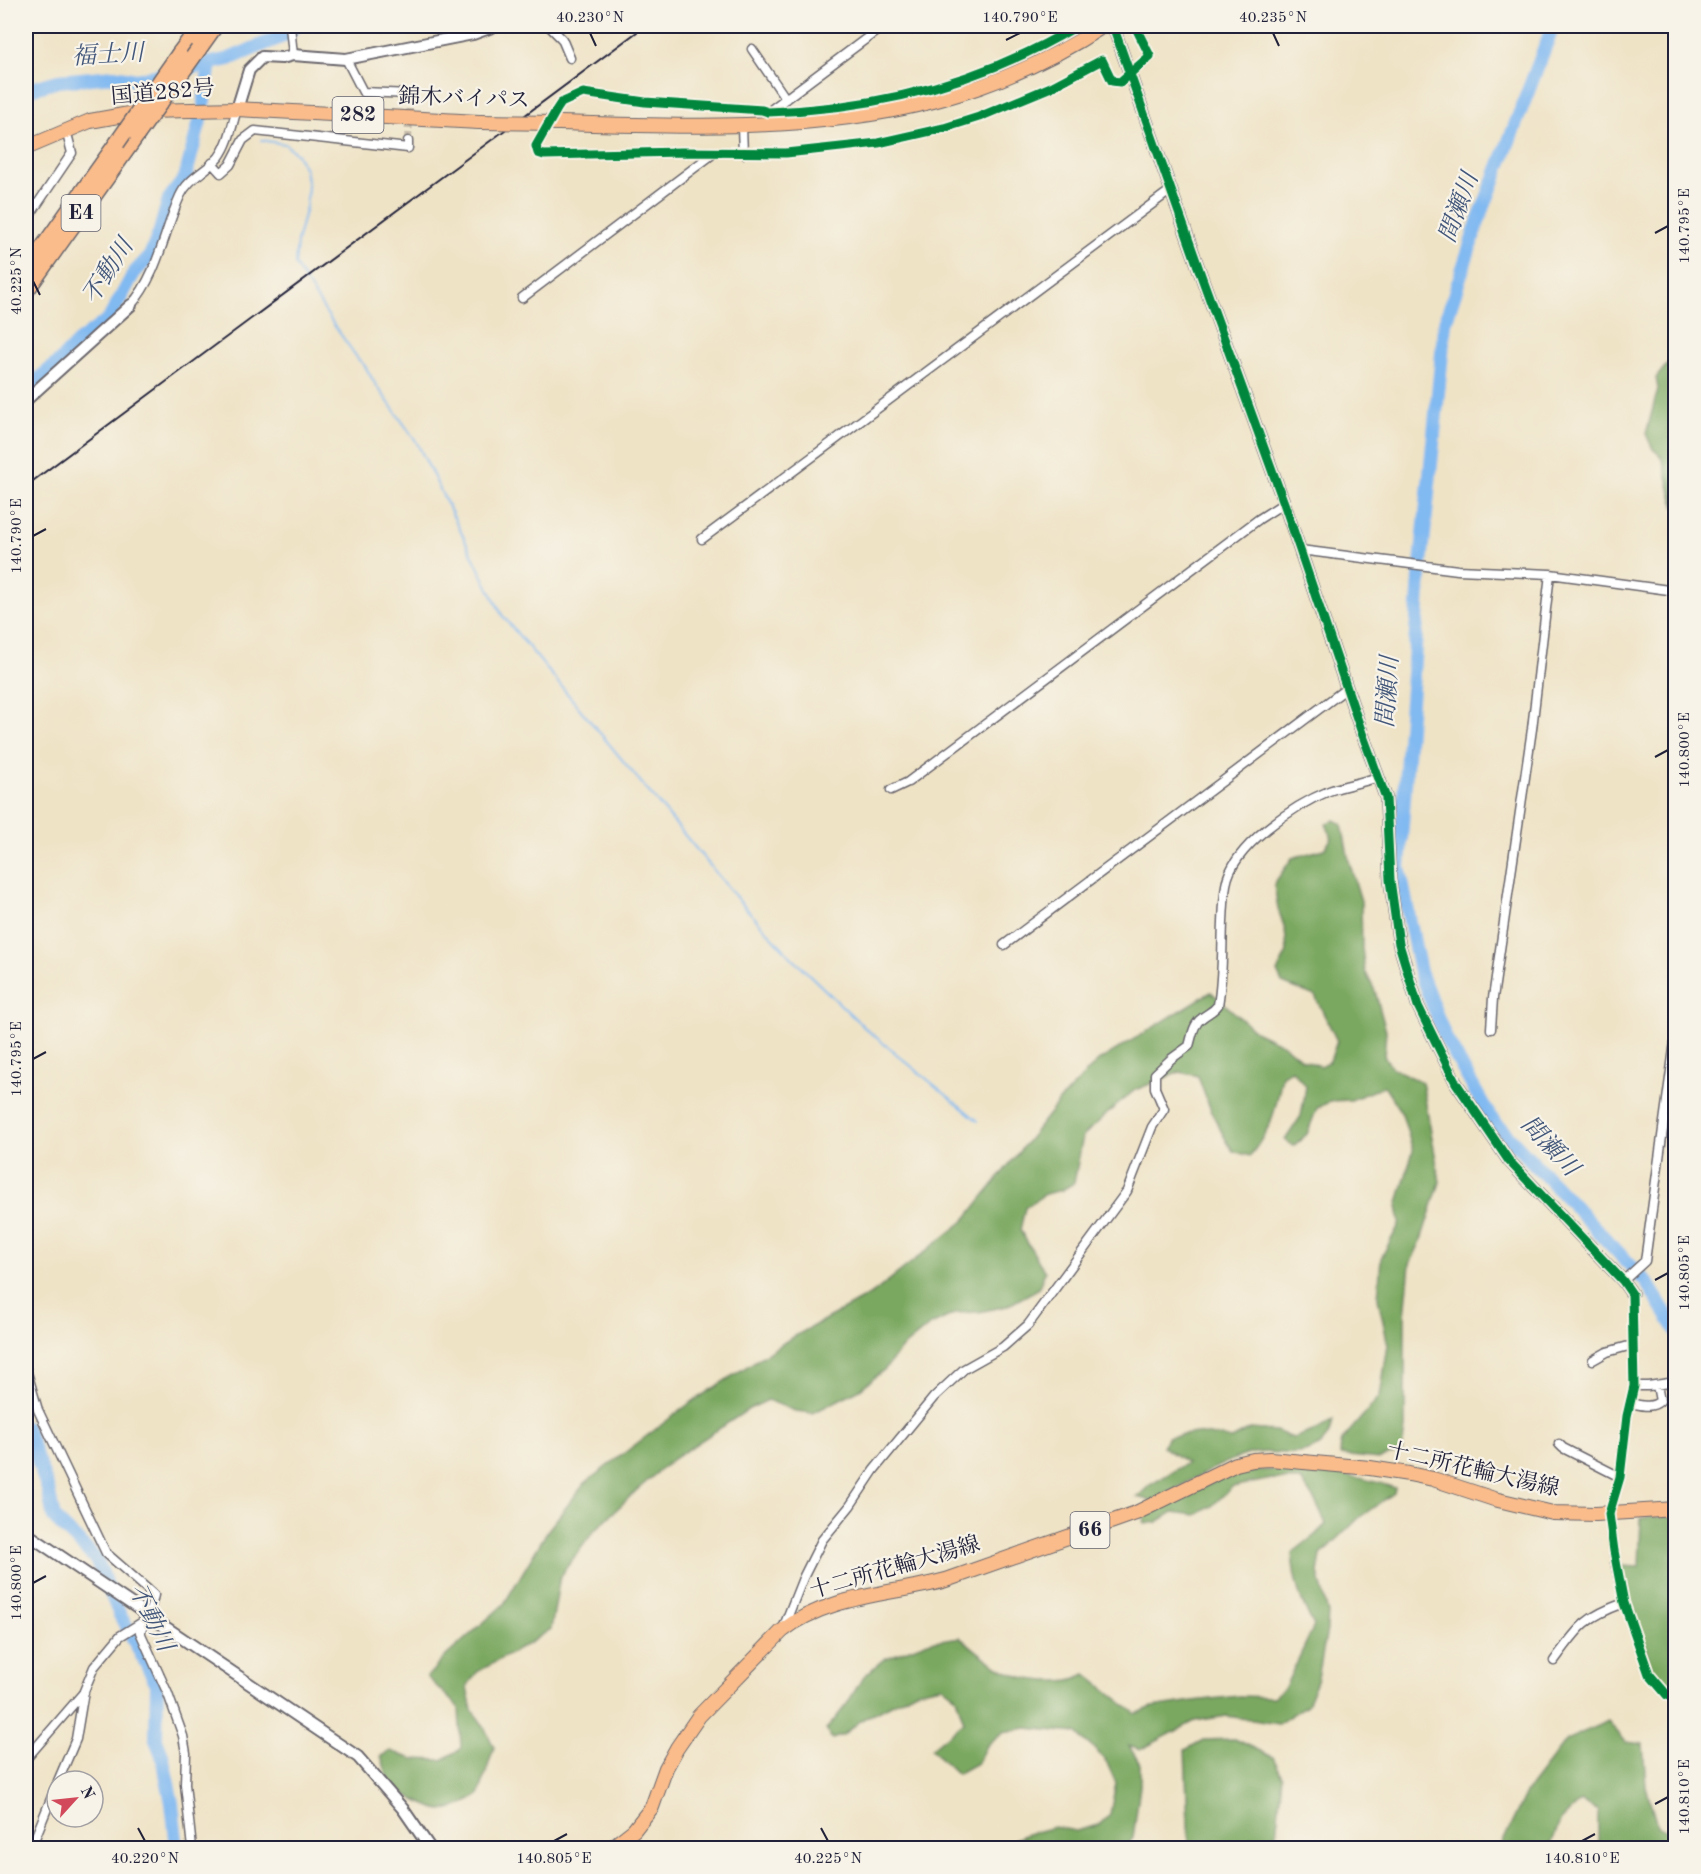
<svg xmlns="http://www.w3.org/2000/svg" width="1701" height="1874" font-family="'Old Standard TT','Noto Serif JP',serif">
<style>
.forest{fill:#7aa861;stroke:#4e654e;stroke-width:1.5}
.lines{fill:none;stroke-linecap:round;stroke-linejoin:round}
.stream{stroke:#81b9f1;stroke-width:2}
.river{stroke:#81b9f1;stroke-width:14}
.minor-tunnel{stroke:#c6bcaa;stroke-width:8;stroke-dasharray:8 4;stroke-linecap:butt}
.minor-casing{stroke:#6a666c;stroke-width:11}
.tertiary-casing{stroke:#6a666c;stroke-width:14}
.primary-casing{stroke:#6a666c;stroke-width:16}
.trunk-casing{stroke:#6a666c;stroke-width:16}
.motorway-casing{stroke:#6a666c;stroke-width:18}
.minor{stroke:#fff;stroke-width:8}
.tertiary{stroke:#fff;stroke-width:10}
.primary{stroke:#fabc8b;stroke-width:14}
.trunk{stroke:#fabc8b;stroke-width:14}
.motorway{stroke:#fabc8b;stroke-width:15}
.rail{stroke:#22223b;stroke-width:2}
.trunk-bridge-casing{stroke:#6a666c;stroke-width:16;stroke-linecap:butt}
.motorway-bridge-casing{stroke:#6a666c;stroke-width:18;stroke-linecap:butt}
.trunk-bridge{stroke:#fabc8b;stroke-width:14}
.motorway-bridge{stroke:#fabc8b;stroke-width:15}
.cycleway-casing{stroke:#f7f3e8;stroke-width:13}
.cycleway{stroke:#00873e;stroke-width:9}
.ticks{fill:none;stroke:#22223b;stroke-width:2}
.labels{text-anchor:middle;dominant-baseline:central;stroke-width:4.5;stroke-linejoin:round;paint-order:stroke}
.shield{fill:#f7f3e8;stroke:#62616f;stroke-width:1.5}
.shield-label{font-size:21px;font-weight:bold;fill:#22223b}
.street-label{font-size:22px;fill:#22223b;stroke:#f7f3e8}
.water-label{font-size:24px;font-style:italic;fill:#43577b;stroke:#f7f3e8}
.neatline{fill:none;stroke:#22223b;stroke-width:2}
.ticks-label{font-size:15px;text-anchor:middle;fill:#22223b}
</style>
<rect width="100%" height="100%" fill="#f7f3e8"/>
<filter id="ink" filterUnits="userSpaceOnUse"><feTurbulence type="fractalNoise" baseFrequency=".0167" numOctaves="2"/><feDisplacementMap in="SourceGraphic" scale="12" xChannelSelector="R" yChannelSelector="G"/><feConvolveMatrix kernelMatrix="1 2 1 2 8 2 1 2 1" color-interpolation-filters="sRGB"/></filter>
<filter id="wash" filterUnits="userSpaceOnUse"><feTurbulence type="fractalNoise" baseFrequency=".008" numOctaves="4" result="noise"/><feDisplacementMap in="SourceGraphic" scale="24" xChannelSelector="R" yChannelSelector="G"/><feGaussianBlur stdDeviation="1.35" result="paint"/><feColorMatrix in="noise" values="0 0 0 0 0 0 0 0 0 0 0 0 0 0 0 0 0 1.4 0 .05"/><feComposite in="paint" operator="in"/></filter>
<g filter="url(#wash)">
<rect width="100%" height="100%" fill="#efe3c6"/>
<path class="forest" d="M1668 363 1675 367V508L1662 457 1653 449 1646 434 1658 389 1656 378Z
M1334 820 1342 824 1349 861 1361 901 1362 948 1365 971 1375 991 1386 1031 1384 1056 1392 1068 1422 1082 1440 1182 1420 1243 1410 1264 1405 1316V1428L1402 1451 1379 1459 1340 1455 1341 1441 1380 1396 1388 1345 1378 1298 1381 1258 1400 1223 1397 1206 1413 1151 1402 1114 1384 1086 1351 1100 1331 1101 1317 1108 1307 1134 1294 1146 1285 1140 1301 1116 1306 1086 1292 1070 1282 1075C1276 1111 1272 1127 1250 1156L1233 1151C1217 1127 1207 1103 1198 1076L1180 1072 1135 1090 1119 1103 1083 1136 1074 1183 1062 1190 1045 1194 1025 1208 1020 1230 1045 1272 1038 1289 1007 1306 979 1312 956 1313 929 1326 901 1349 885 1369 860 1389 813 1413 795 1411 768 1400 749 1409 673 1459 638 1489 594 1531 560 1576 551 1629 528 1644 477 1672 467 1687 472 1710 483 1725 494 1747 479 1795C468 1802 458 1808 445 1810 431 1811 400 1793 391 1782 386 1775 384 1765 381 1756L391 1751 413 1759 442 1760 461 1749 459 1708 427 1677 446 1656 504 1604 548 1530 585 1483 690 1403 788 1340 873 1293 965 1220 1060 1100 1098 1061 1211 992 1255 1031 1284 1045 1301 1059 1320 1066 1330 1061 1337 1041 1315 996 1282 983 1277 972 1287 952 1285 929 1278 909 1274 884 1292 858 1324 849 1332 838 1326 824Z
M1333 1420C1330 1434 1327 1442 1313 1449 1290 1459 1269 1448 1249 1454 1216 1464 1184 1485 1153 1501L1137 1497 1150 1485 1187 1463 1162 1446 1168 1437 1197 1433 1232 1439 1250 1429 1276 1431 1293 1438 1319 1429Z
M1263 1470C1308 1471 1352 1472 1395 1488L1394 1493 1360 1517 1321 1555 1318 1572 1328 1613 1327 1630 1318 1678 1307 1705 1278 1724 1227 1716 1195 1721 1140 1750 1129 1746 1140 1764V1786L1133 1838 1125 1848H1005L1006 1844 1024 1835 1054 1827 1076 1831 1099 1825 1110 1814 1116 1783 1105 1759 1076 1733 1027 1728 1003 1732 986 1746 977 1763 957 1774 931 1749 964 1722 956 1697 942 1686 916 1691 863 1719 843 1735 832 1739 826 1730 847 1704 863 1677 884 1659 928 1642 960 1637C989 1661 1007 1679 1046 1681 1063 1681 1070 1682 1086 1674L1136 1714 1152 1707 1193 1701 1239 1696 1273 1697 1285 1687 1314 1626C1300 1600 1294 1582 1292 1553L1315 1535 1326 1524 1316 1503 1301 1480 1272 1479 1232 1487 1212 1506 1196 1515 1173 1512 1157 1522 1144 1524 1145 1515 1226 1476Z
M1675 1516V1692L1653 1673 1620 1566 1639 1567 1641 1518Z
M1608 1721 1626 1742 1643 1744 1646 1786 1657 1826 1675 1835V1848H1598V1811L1581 1801 1560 1821 1550 1848H1500L1527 1791 1566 1740Z
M1235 1739 1273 1757 1282 1776 1275 1848H1189L1185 1750 1203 1740Z"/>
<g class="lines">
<path class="stream" d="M261 140 285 144 297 154 305 169 308 187 306 207 297 242 295 265 334 325 358 359 365 366 374 382 416 441 502 615 741 903 793 959 866 1029 978 1121"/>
<path class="river" d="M1553 26 1478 222 1445 323 1421 564 1399 867 1420 972 1445 1037 1490 1117 1647 1283 1676 1330
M26 96 31 89 58 81 114 76 136 80 229 59 283 36 296 26
M204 103 210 63
M26 389 58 363 78 342 109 319 134 273 150 256 160 231 169 199 185 178 201 117
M26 1428 48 1489 54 1518 96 1559 120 1615 157 1684 156 1740 162 1755 172 1803 177 1848"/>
</g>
</g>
<g filter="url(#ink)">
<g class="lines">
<path class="minor-tunnel" d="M408 141 410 99"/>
<defs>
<path id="minor" d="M290 26 293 55
M549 26 562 39 570 58
M1077 26C983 82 877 109 768 112L762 110 645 102 583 93 561 103 557 109 536 146 538 153 544 155 682 152 786 153 878 143 944 128 979 117 1051 87 1102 60 1112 81 1120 82
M1135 26 1150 56 1139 65
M752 49 786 99
M346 59 363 92 410 94V99
M768 112 883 26
M742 126 743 154
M212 163 221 173 230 165 243 140 255 131 408 148V141
M26 221 72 153 66 130
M522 298 714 153
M131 305C158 275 164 231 180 196 188 178 207 171 219 157 229 144 232 125 237 109
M702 539 1171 190
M1300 550 1458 570 1550 574 1676 591
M891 790 908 782 1259 519 1284 503
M1004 945 1347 688
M1491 1029 1493 998 1532 729 1550 574
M1623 1281 1645 1261 1676 1034
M1632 1294 1634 1386 1627 1416 1620 1477 1609 1514 1611 1531 1615 1562 1624 1603 1649 1674 1667 1695 1676 1699
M1593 1360 1607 1352 1632 1345
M26 1369 38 1410 106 1553 154 1595 149 1616 140 1632 168 1694 183 1736 186 1753 185 1784 192 1848
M1634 1386H1648L1676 1382
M1630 1403C1641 1405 1651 1409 1660 1401L1657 1385
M1559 1444 1563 1448 1620 1477
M782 1631 803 1578 822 1540 850 1506 874 1470 934 1397 964 1369 1003 1347 1028 1325 1127 1191 1152 1127 1164 1109 1155 1088V1074L1171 1059 1189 1046C1192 1037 1193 1024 1202 1018 1208 1013 1213 1012 1218 1005 1225 966 1220 925 1226 885 1232 846 1295 805 1329 791 1344 785 1362 783 1378 777
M1554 1661C1579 1627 1583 1618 1624 1603
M26 1759 84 1692
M58 1781 76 1739 84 1691 94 1667 120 1636 141 1623
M31 1848 57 1784"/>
<path id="tertiary" d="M1113 26 1202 278 1284 503 1362 733 1386 798 1390 880 1399 944 1418 1006 1456 1083 1509 1161 1623 1281 1632 1294
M237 109 249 70 262 57 282 58 293 55 346 59 473 34 495 26
M26 400 131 305
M26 1533 358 1757 403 1809 430 1848"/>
<path id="primary" d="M611 1848 634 1830 652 1807 666 1768 677 1748 699 1716 782 1631C828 1595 891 1595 946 1580L1136 1513 1236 1464 1253 1460 1270 1459 1370 1468 1409 1474 1433 1479 1494 1499 1553 1513 1596 1514 1676 1509"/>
<path id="trunk" d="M559 123C754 128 932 138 1103 26
M26 148 90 121 146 111 237 109 479 122"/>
<path id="motorway" d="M198 50 215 26
M179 54 200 26
M26 271 117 143
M26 291 137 135"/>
</defs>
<use href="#minor" class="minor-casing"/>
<use href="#tertiary" class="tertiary-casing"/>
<use href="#primary" class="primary-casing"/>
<use href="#trunk" class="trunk-casing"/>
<use href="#motorway" class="motorway-casing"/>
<use href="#minor" class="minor"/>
<use href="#tertiary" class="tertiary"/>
<use href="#primary" class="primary"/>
<use href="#trunk" class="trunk"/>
<use href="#motorway" class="motorway"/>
<path class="rail" d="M26 486 645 26"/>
<defs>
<path id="trunk-bridge" d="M479 122 559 123"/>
<path id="motorway-bridge" d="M137 135 198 50
M117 143 179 54"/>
</defs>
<use href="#trunk-bridge" class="trunk-bridge-casing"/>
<use href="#motorway-bridge" class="motorway-bridge-casing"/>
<use href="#trunk-bridge" class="trunk-bridge"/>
<use href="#motorway-bridge" class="motorway-bridge"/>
<defs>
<path id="cycleway" d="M1077 26C983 82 877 109 768 112L762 110 645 102 583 93 561 103 557 109 536 146 538 153 544 155 682 152 786 153 878 143 944 128 979 117 1051 87 1102 60 1112 81 1120 82 1150 56 1135 26
M1113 26 1202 278 1284 503 1362 733 1386 798 1390 880 1399 944 1418 1006 1456 1083 1509 1161 1623 1281 1632 1294 1634 1386 1627 1416 1620 1477 1609 1514 1614 1551 1624 1603 1649 1674 1667 1695 1676 1699"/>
</defs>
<use href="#cycleway" class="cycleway-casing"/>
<use href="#cycleway" class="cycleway"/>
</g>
</g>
<path class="ticks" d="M590 33 596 46M1273 33 1279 46M1006 40 1020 33M1655 233 1668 226M33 281 40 295M33 536 46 529M1655 757 1668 750M33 1059 46 1052M1655 1280 1668 1273M33 1583 46 1576M1655 1804 1668 1797M138 1828 145 1841M821 1828 828 1841M554 1841 567 1834M1582 1841 1595 1834"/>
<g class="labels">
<g class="shield">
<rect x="332.5" y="97" width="51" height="36" rx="4.5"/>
<rect x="61.5" y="195" width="39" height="36" rx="4.5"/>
<rect x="1070.5" y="1512" width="39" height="36" rx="4.5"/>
</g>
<g class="shield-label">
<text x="358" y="115">282</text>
<text x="81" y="213">E4</text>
<text x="1090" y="1530">66</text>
</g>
<g class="street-label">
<text transform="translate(163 93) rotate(-5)">国道282号</text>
<text transform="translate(464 99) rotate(2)">錦木バイパス</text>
<text transform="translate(1473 1470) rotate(13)">十二所花輪大湯線</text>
<text transform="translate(895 1568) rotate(-16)">十二所花輪大湯線</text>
</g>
<g class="water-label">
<text transform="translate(108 56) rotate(-3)">福士川</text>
<text transform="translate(1460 208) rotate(-70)">間瀬川</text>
<text transform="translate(109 272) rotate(-57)">不動川</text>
<text transform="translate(1389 692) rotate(-86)">間瀬川</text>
<text transform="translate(1549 1147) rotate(47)">間瀬川</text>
<text transform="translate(150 1618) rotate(64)">不動川</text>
</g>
</g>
<rect width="1701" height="1874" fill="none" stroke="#f7f3e8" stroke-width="66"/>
<g transform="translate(75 1799) rotate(63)"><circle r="28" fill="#f7f3e8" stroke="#a29fa3" stroke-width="1.5"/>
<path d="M0-4.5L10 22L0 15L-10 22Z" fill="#d1495b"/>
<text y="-9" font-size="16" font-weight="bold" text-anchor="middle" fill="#22223b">N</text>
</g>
<rect x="33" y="33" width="1635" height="1808" class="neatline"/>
<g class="ticks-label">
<text x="590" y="22">40.230°N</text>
<text x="1020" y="22">140.790°E</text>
<text x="1273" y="22">40.235°N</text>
<text transform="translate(1684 226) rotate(-90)" y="5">140.795°E</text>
<text transform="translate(16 281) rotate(-90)" y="5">40.225°N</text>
<text transform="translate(16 536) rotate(-90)" y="5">140.790°E</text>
<text transform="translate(1684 750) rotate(-90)" y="5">140.800°E</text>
<text transform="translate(16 1059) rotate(-90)" y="5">140.795°E</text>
<text transform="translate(1684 1273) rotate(-90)" y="5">140.805°E</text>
<text transform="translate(16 1583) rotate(-90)" y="5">140.800°E</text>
<text transform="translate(1684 1797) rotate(-90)" y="5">140.810°E</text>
<text x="145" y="1863">40.220°N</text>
<text x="554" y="1863">140.805°E</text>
<text x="828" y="1863">40.225°N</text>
<text x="1582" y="1863">140.810°E</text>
</g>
</svg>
